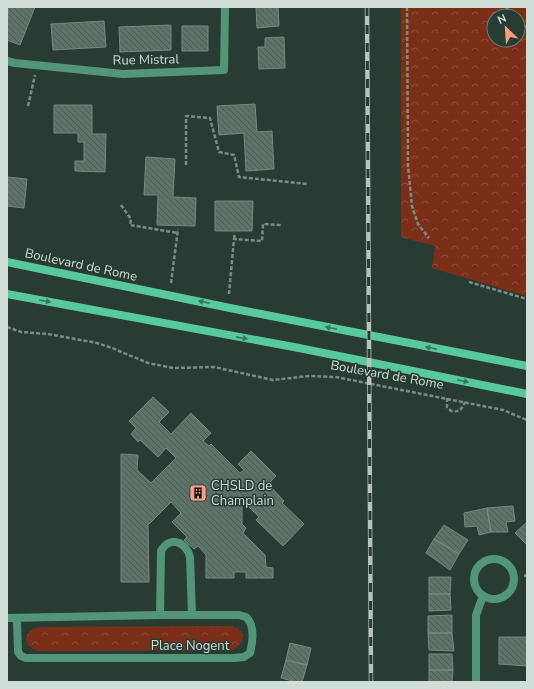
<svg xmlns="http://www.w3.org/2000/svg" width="534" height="689" font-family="'Nunito Sans',sans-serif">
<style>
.forest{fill:url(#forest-crowns);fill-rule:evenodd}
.building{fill:url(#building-back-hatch);stroke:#758b80}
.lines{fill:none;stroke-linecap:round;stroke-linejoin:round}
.path{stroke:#7c8c85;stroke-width:2.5;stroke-dasharray:4 2;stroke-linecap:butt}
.lane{stroke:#529578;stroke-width:8}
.street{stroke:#529578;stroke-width:8}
.secondary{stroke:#58c99c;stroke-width:8}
.rail-casing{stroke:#b7c4bd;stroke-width:4.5}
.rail{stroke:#283c33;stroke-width:3;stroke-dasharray:9;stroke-linecap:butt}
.oneway{fill:#3b745d}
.labels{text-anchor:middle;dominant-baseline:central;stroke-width:3;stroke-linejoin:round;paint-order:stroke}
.street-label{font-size:13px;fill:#d1ddd7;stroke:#283c33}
.poi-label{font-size:13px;fill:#d1ddd7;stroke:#283c33;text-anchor:start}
</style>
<defs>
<pattern id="forest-crowns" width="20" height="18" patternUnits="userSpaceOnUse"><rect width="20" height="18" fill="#7c2f18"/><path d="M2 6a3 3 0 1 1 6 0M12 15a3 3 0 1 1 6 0" fill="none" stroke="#8e4d39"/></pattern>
<pattern id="building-back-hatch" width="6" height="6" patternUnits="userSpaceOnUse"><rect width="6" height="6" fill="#5e7368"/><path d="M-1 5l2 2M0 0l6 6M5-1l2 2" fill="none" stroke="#505d56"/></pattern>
</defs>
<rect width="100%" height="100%" fill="#283c33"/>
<path class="forest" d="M401 7H527V296L432 268 435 246 401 237ZM494 16H518V40H494Z
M230 626C247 628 247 645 231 650L38 651C22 646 23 631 38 627Z"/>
<path class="building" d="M8 7H35L20 45 7 40Z
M256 7H278L279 26 257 28Z
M104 21 106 47 53 50 51 24Z
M171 25V50L120 52 119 27Z
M182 26H208V51H182Z
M284 37 285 68 259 69 258 47H265V38Z
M255 104 257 132 272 131 274 169 246 171 244 133 219 135 217 106Z
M54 105H92V134H106L105 172 75 171V161H84V142H78V133H54Z
M146 157 175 159 173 197 196 198 195 226 157 225 158 195H144Z
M7 177 27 179 24 208 7 206Z
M215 201H253L252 231H215Z
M153 397 169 412 159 422 171 434 191 413 211 433 203 441 209 446 211 444 240 473 244 470 238 464 251 451 276 476 268 484 284 501 282 503 304 524 283 546 256 520 259 517 245 503 242 506V524L246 528 243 533 265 555 266 567 273 568V578H246V572H234V578H206V555L198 546 194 549 184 540 187 537 172 522 181 513 171 502 148 525 149 582H121V454L138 455 137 470 151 483 176 458 166 448 158 457 140 440 138 442 131 434 136 428 129 421Z
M513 506 515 521 506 522 508 532H491L487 508Z
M487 508 491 532 479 535 477 526 465 527 464 513Z
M527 522V545L515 533Z
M444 525 468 540 459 554 434 539Z
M434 539 459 554 450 570 426 553Z
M429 577H451L450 594H429Z
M429 594H450L451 610 429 611Z
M452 615V633H428V616Z
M428 633H452L454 651 429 650Z
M499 637H527V666L499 664Z
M290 643 311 648 307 665 286 660Z
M429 654H452L453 670H429Z
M286 660 307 665 302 682H296L281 678Z
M429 670H453L452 682H429Z"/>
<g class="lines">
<path class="path" d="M407 7 408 166 412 206 418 224 429 238
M506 7 513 16
M518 21 527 28
M28 106 35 75
M186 165V116L210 118 219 152 234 155 239 177 307 184
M121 205 131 219 130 225 178 233
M234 239 235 233
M469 282 527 299
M171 283 178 229
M229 294 234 239 262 241 263 224 281 225
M7 327 21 332 48 334 97 343 112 348 148 363 173 368 214 367 273 380 309 376 336 377 503 410 527 420
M447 398V407L451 411C460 413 462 408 465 402
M524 576 527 575"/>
<path class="lane" d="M160 615 161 551C170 535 186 542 190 557L192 615"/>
<path class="street" d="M7 61 15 63 123 74 224 70 225 7
M474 579a20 20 0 1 1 40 0a20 20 0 1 1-40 0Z
M7 618 160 615H239L246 617C255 625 253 641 250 653L244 657 234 658H26L21 656 18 652 17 618
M476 682V615L483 596"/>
<path class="secondary" d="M7 262 230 308 527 366
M7 294 299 348 527 394"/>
<defs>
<path id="rail" d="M367 7 371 682"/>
</defs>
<use href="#rail" class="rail-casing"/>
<use href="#rail" class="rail"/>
</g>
<defs><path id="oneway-solid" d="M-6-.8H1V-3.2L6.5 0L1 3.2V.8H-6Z"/></defs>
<g class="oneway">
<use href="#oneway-solid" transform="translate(45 301) rotate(10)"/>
<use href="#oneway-solid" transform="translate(204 302) rotate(-168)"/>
<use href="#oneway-solid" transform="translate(331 328) rotate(-169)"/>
<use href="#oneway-solid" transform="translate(242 338) rotate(11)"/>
<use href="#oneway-solid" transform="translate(431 348) rotate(-169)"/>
<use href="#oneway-solid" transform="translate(463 381) rotate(12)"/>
</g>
<defs>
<symbol id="building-square" viewBox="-11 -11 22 22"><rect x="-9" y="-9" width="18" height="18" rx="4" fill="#f49e86" stroke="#283c33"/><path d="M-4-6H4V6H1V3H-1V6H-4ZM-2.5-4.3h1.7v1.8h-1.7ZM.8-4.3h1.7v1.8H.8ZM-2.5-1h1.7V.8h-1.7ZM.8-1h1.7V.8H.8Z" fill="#111"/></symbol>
</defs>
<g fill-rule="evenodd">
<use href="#building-square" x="188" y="483" width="20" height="20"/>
</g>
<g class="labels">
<g class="street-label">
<text transform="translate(146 60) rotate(-1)">Rue Mistral</text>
<text transform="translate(81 265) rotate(12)">Boulevard de Rome</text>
<text transform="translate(387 375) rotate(10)">Boulevard de Rome</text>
<text x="190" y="646">Place Nogent</text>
</g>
<g class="poi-label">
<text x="211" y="486">CHSLD de<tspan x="211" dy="15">Champlain</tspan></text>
</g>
</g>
<rect width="534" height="689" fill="none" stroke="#d1ddd7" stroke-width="16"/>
<g transform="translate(506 28) rotate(335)"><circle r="19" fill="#283c33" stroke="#6c7c75"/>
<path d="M0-3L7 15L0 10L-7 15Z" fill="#f49e86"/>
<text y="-6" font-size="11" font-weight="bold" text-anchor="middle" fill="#d1ddd7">N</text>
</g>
</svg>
